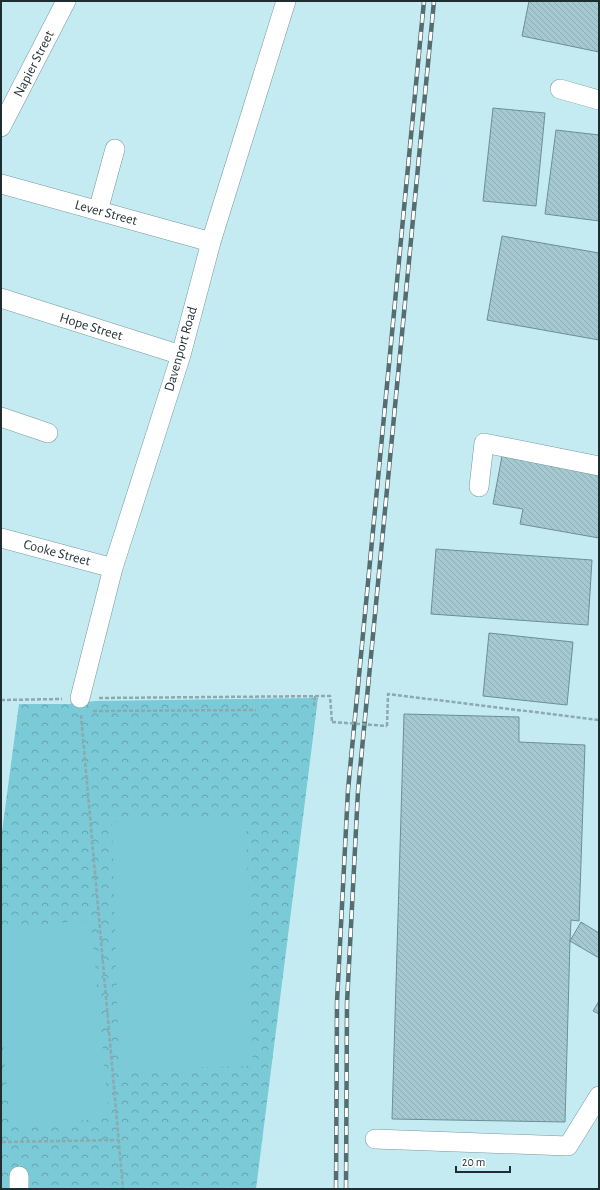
<svg xmlns="http://www.w3.org/2000/svg" width="600" height="1190" font-family="'Alegreya Sans',sans-serif">
<style>
.park{fill:url(#park-crowns)}
.pitch{fill:#7acad7}
.building{fill:url(#building-back-hatch);stroke:#6c8f96}
.lines{fill:none;stroke-linecap:round;stroke-linejoin:round}
.minor-casing{stroke:#74989e;stroke-width:20}
.path{stroke:#8ba9af;stroke-width:2.5;stroke-dasharray:4 2;stroke-linecap:butt}
.minor{stroke:#fff;stroke-width:19}
.rail-casing{stroke:#556c70;stroke-width:4.5}
.rail{stroke:#fff;stroke-width:3;stroke-dasharray:9;stroke-linecap:butt}
.path-bridge{stroke:#8ba9af;stroke-width:2.5;stroke-dasharray:4 2;stroke-linecap:butt}
.labels{text-anchor:middle;dominant-baseline:central;stroke-width:3;stroke-linejoin:round;paint-order:stroke}
.street-label{font-size:14px;fill:#1e2d30;stroke:#fff}
</style>
<defs>
<pattern id="park-crowns" width="20" height="18" patternUnits="userSpaceOnUse"><rect width="20" height="18" fill="#7acad7"/><path d="M2 6a3 3 0 1 1 6 0M12 15a3 3 0 1 1 6 0" fill="none" stroke="#63a4af"/></pattern>
<pattern id="building-back-hatch" width="6" height="6" patternUnits="userSpaceOnUse"><rect width="6" height="6" fill="#a4c9d0"/><path d="M-1 5l2 2M0 0l6 6M5-1l2 2" fill="none" stroke="#8dadb3"/></pattern>
</defs>
<rect width="100%" height="100%" fill="#c5ebf2"/>
<path class="park" d="M318 698 256 1189H1V839L19 704H68L95 701Z"/>
<path class="pitch" d="M246 818 253 1066 119 1070 112 822Z
M91 920 109 1118 10 1127 1 1021V928Z"/>
<path class="building" d="M529 1H599V52L522 36Z
M493 108 545 113 536 206 483 201Z
M556 130 599 135V221L545 214Z
M502 236 599 253V340L487 320Z
M502 456 599 474V538L520 524 523 509 493 504Z
M436 549 592 560 588 625 431 614Z
M489 633 573 642 567 705 483 696Z
M404 714 519 717V742L585 745 579 921 571 920 570 941 565 1122 392 1119Z
M581 922 599 933V958L570 941Z
M599 1001V1014L593 1011Z"/>
<g class="lines">
<defs>
<path id="minor" d="M560 89 599 100
M1 127 66 1
M1 184 211 242
M98 211 115 149
M1 298 181 355
M1 417 48 433
M479 487 484 443 599 466
M1 538 113 568
M80 698 113 568 181 355 211 242 286 1
M375 1139 568 1146 599 1096
M19 1189V1176"/>
</defs>
<use href="#minor" class="minor-casing"/>
<path class="path" d="M99 698 330 696 332 722
M1 700 62 699
M314 706 315 696
M93 711 256 710
M81 715 123 1189
M387 726 388 694 599 720
M2 1142 118 1140"/>
<use href="#minor" class="minor"/>
<defs>
<path id="rail" d="M336 1189 337 1002 348 790 424 1
M346 1189 347 1003 358 791 434 1"/>
</defs>
<use href="#rail" class="rail-casing"/>
<use href="#rail" class="rail"/>
<path class="path-bridge" d="M332 722 387 726"/>
</g>
<g class="labels">
<g class="street-label">
<text transform="translate(34 64) rotate(-63)">Napier Street</text>
<text transform="translate(106 213) rotate(15)">Lever Street</text>
<text transform="translate(91 327) rotate(17)">Hope Street</text>
<text transform="translate(181 349) rotate(-74)">Davenport Road</text>
<text transform="translate(57 553) rotate(15)">Cooke Street</text>
</g>
</g>
<rect width="600" height="1190" fill="none" stroke="#1e2d30" stroke-width="4"/>
<path d="M456 1166v6h54v-6" fill="none" stroke="#1e2d30" stroke-width="2"/>
<text x="462" y="1166" font-size="12" fill="#1e2d30" stroke="#ffffff" stroke-width="3" paint-order="stroke">20 m</text>
</svg>
